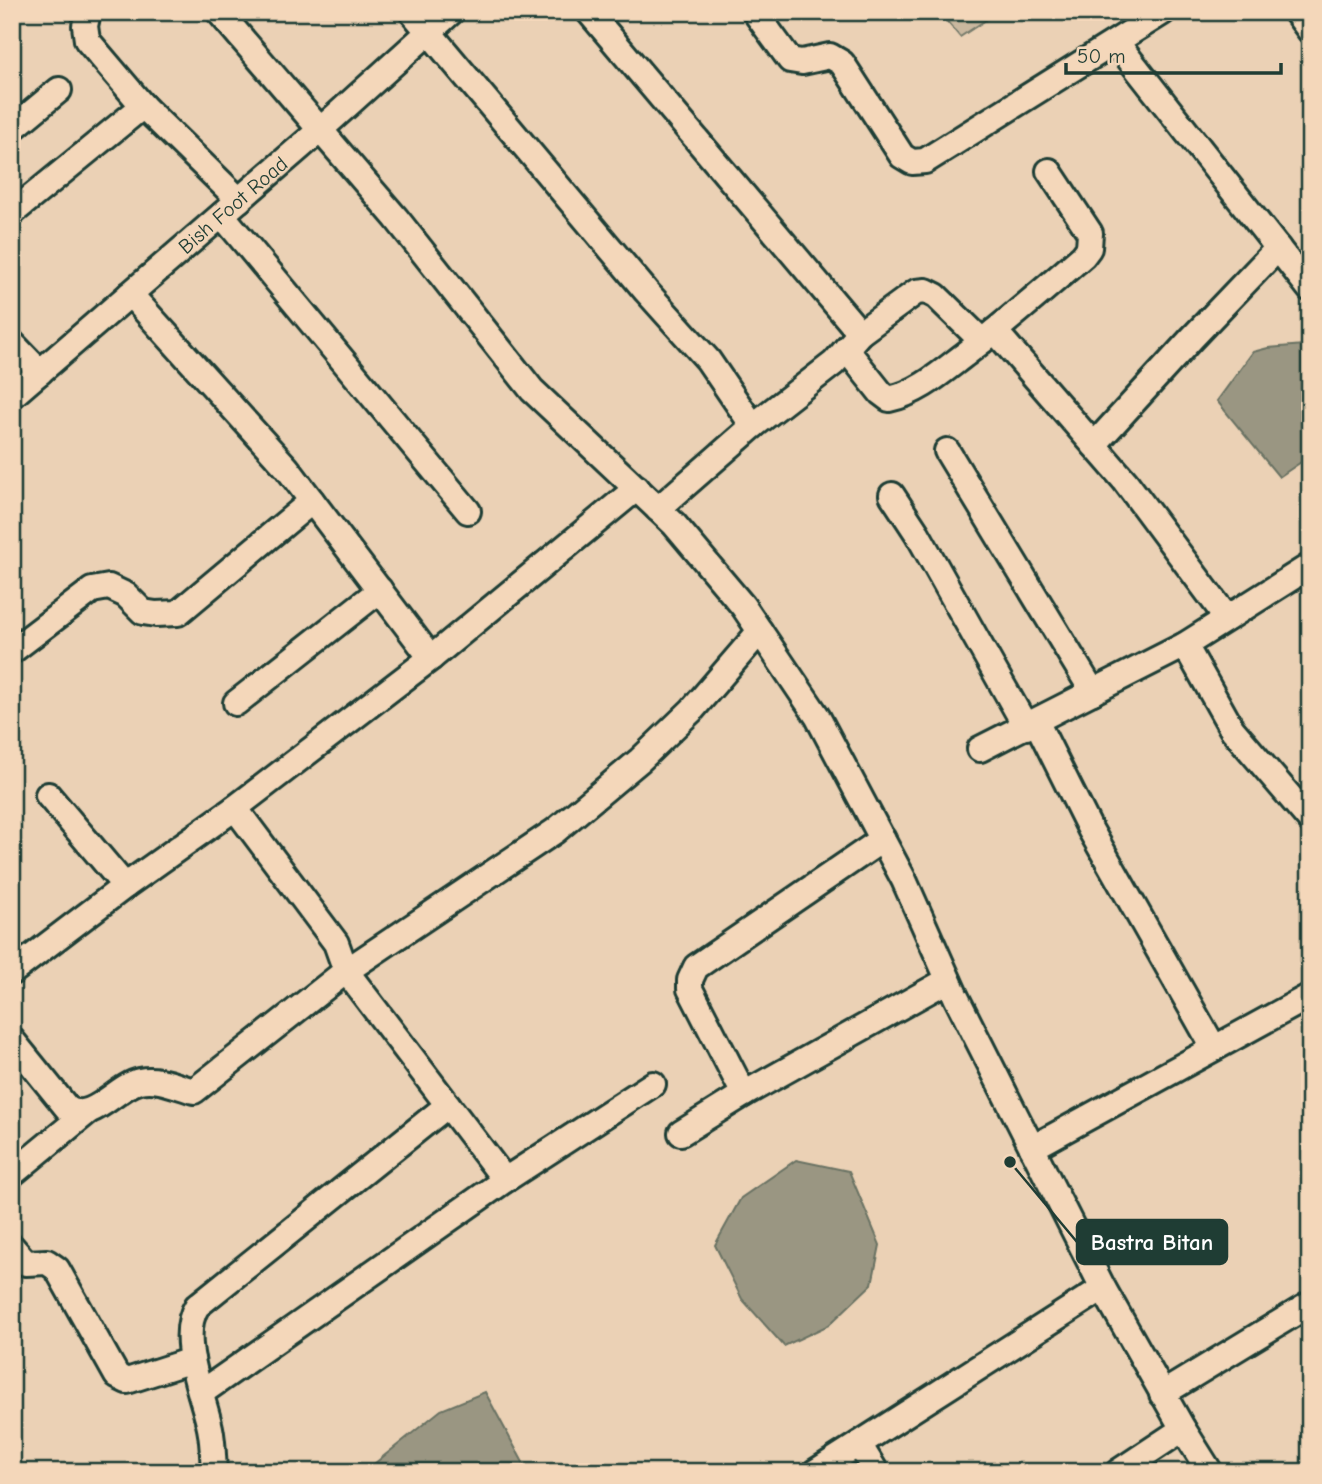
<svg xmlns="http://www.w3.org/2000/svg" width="1322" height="1484" font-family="'Comic Neue',sans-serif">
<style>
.green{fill:#cab89f;stroke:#747a6a;stroke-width:2}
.water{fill:#9a9682;stroke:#697263;stroke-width:2}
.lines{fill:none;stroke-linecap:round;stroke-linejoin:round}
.minor-casing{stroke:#1f3d34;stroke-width:30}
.minor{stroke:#f4d7ba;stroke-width:24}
.labels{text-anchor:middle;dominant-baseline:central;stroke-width:5;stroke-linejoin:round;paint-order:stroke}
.street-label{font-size:21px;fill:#1f3d34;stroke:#f4d7ba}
.leader{fill:none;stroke:#1f3d34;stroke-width:2.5}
.callout-dot{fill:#1f3d34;stroke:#f4d7ba;stroke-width:2.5}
.callout{fill:#1f3d34;stroke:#1f3d34;stroke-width:2.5}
.callout-label{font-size:23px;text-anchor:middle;font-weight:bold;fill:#fff}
</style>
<rect width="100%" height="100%" fill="#ebd1b5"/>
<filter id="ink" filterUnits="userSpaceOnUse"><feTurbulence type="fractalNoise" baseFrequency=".0143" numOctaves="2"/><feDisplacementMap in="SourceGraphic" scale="14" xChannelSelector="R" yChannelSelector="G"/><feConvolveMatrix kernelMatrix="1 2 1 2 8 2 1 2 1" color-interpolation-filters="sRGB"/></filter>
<g filter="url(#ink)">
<path class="green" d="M939 12H998L960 37Z"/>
<path class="water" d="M1304 345 1310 347V456L1279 477 1217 401 1253 352 1268 348Z
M796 1160 849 1171 880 1245 872 1284 829 1325 784 1346 742 1299 715 1245 741 1198Z
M485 1392 526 1468 521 1472H364L441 1410Z"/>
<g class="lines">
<defs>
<g id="minor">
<path d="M88 12 85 26 87 40 143 106 239 200"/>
<path d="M219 12 396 218 532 390 674 524 743 606 817 716 904 880 956 997 1103 1288 1183 1429 1210 1472"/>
<path d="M412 12 646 291 708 360 753 426"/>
<path d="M589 12 860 333"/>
<path d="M755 12 790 60 802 62 830 56 842 63 902 156 912 162 925 161 1163 12"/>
<path d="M1296 12 1310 31"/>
<path d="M1116 42 1310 289"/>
<path d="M12 129 59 90"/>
<path d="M12 213 143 106"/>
<path d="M222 215 468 511"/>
<path d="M130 294 287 468 431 658"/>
<path d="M995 331 1125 481 1227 618"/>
<path d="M12 343 40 372"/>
<path d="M846 349 881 393 889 399C919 393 943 371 967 353 1007 322 1045 289 1083 256L1089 248 1090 233 1049 171"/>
<path id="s1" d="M12 396 320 130 451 12"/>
<path d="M1094 445 1192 338 1278 248"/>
<path d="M947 451 1093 692"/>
<path d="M892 495 917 533 1026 727"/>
<path d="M658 509 753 426 834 363 860 333 916 292 926 291 936 296 982 341"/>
<path d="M1185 645 1232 729 1310 820"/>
<path d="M12 651 92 590 109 587 126 595 143 612 156 614 178 613 312 501"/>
<path d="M236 703 380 590"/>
<path d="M1036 721 1090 829 1214 1048"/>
<path d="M980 749 1185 645 1310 566"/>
<path d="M48 795 125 886"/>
<path d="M235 808 336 943 346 971 505 1180"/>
<path d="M12 972 125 886 235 808 431 658 637 488"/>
<path d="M12 1040 67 1108C91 1125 116 1086 140 1081 158 1077 176 1086 194 1091L346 971 555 831 640 760 692 710 760 631"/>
<path d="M744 1094 690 989V980L696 967 883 839"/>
<path d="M681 1133 744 1094 948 980"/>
<path d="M1032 1148 1310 996"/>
<path d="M12 1174 86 1113"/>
<path d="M12 1247 26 1263 47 1262 57 1269 117 1376 127 1381 192 1360"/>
<path d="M201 1393 505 1180 653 1084"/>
<path d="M1162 1394 1310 1304"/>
<path d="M859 1444 876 1472"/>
<path d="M214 1472C213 1457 213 1442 210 1428 203 1394 177 1338 197 1306L448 1105"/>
<path d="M815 1472 1103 1288"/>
<path d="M1118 1472 1183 1429"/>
</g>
</defs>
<use href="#minor" class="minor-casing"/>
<use href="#minor" class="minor"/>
</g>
</g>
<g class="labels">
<g class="street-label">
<text stroke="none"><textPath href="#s1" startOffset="292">Bish Foot Road</textPath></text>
</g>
</g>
<path class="leader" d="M1010 1162L1077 1242"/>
<circle class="callout-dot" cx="1010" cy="1162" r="7"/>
<rect class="callout" x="1077" y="1220" width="150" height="44" rx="7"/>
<g class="callout-label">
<text x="1152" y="1250">Bastra Bitan</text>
</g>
<rect width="1322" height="1484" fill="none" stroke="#f4d7ba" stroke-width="42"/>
<rect x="21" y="21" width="1280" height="1442" fill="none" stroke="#1f3d34" stroke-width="2.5" filter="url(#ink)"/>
<path d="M1066 63v10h215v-10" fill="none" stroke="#1f3d34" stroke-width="3.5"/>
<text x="1077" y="63" font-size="21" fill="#1f3d34" stroke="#f4d7ba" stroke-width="5" paint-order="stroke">50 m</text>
</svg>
